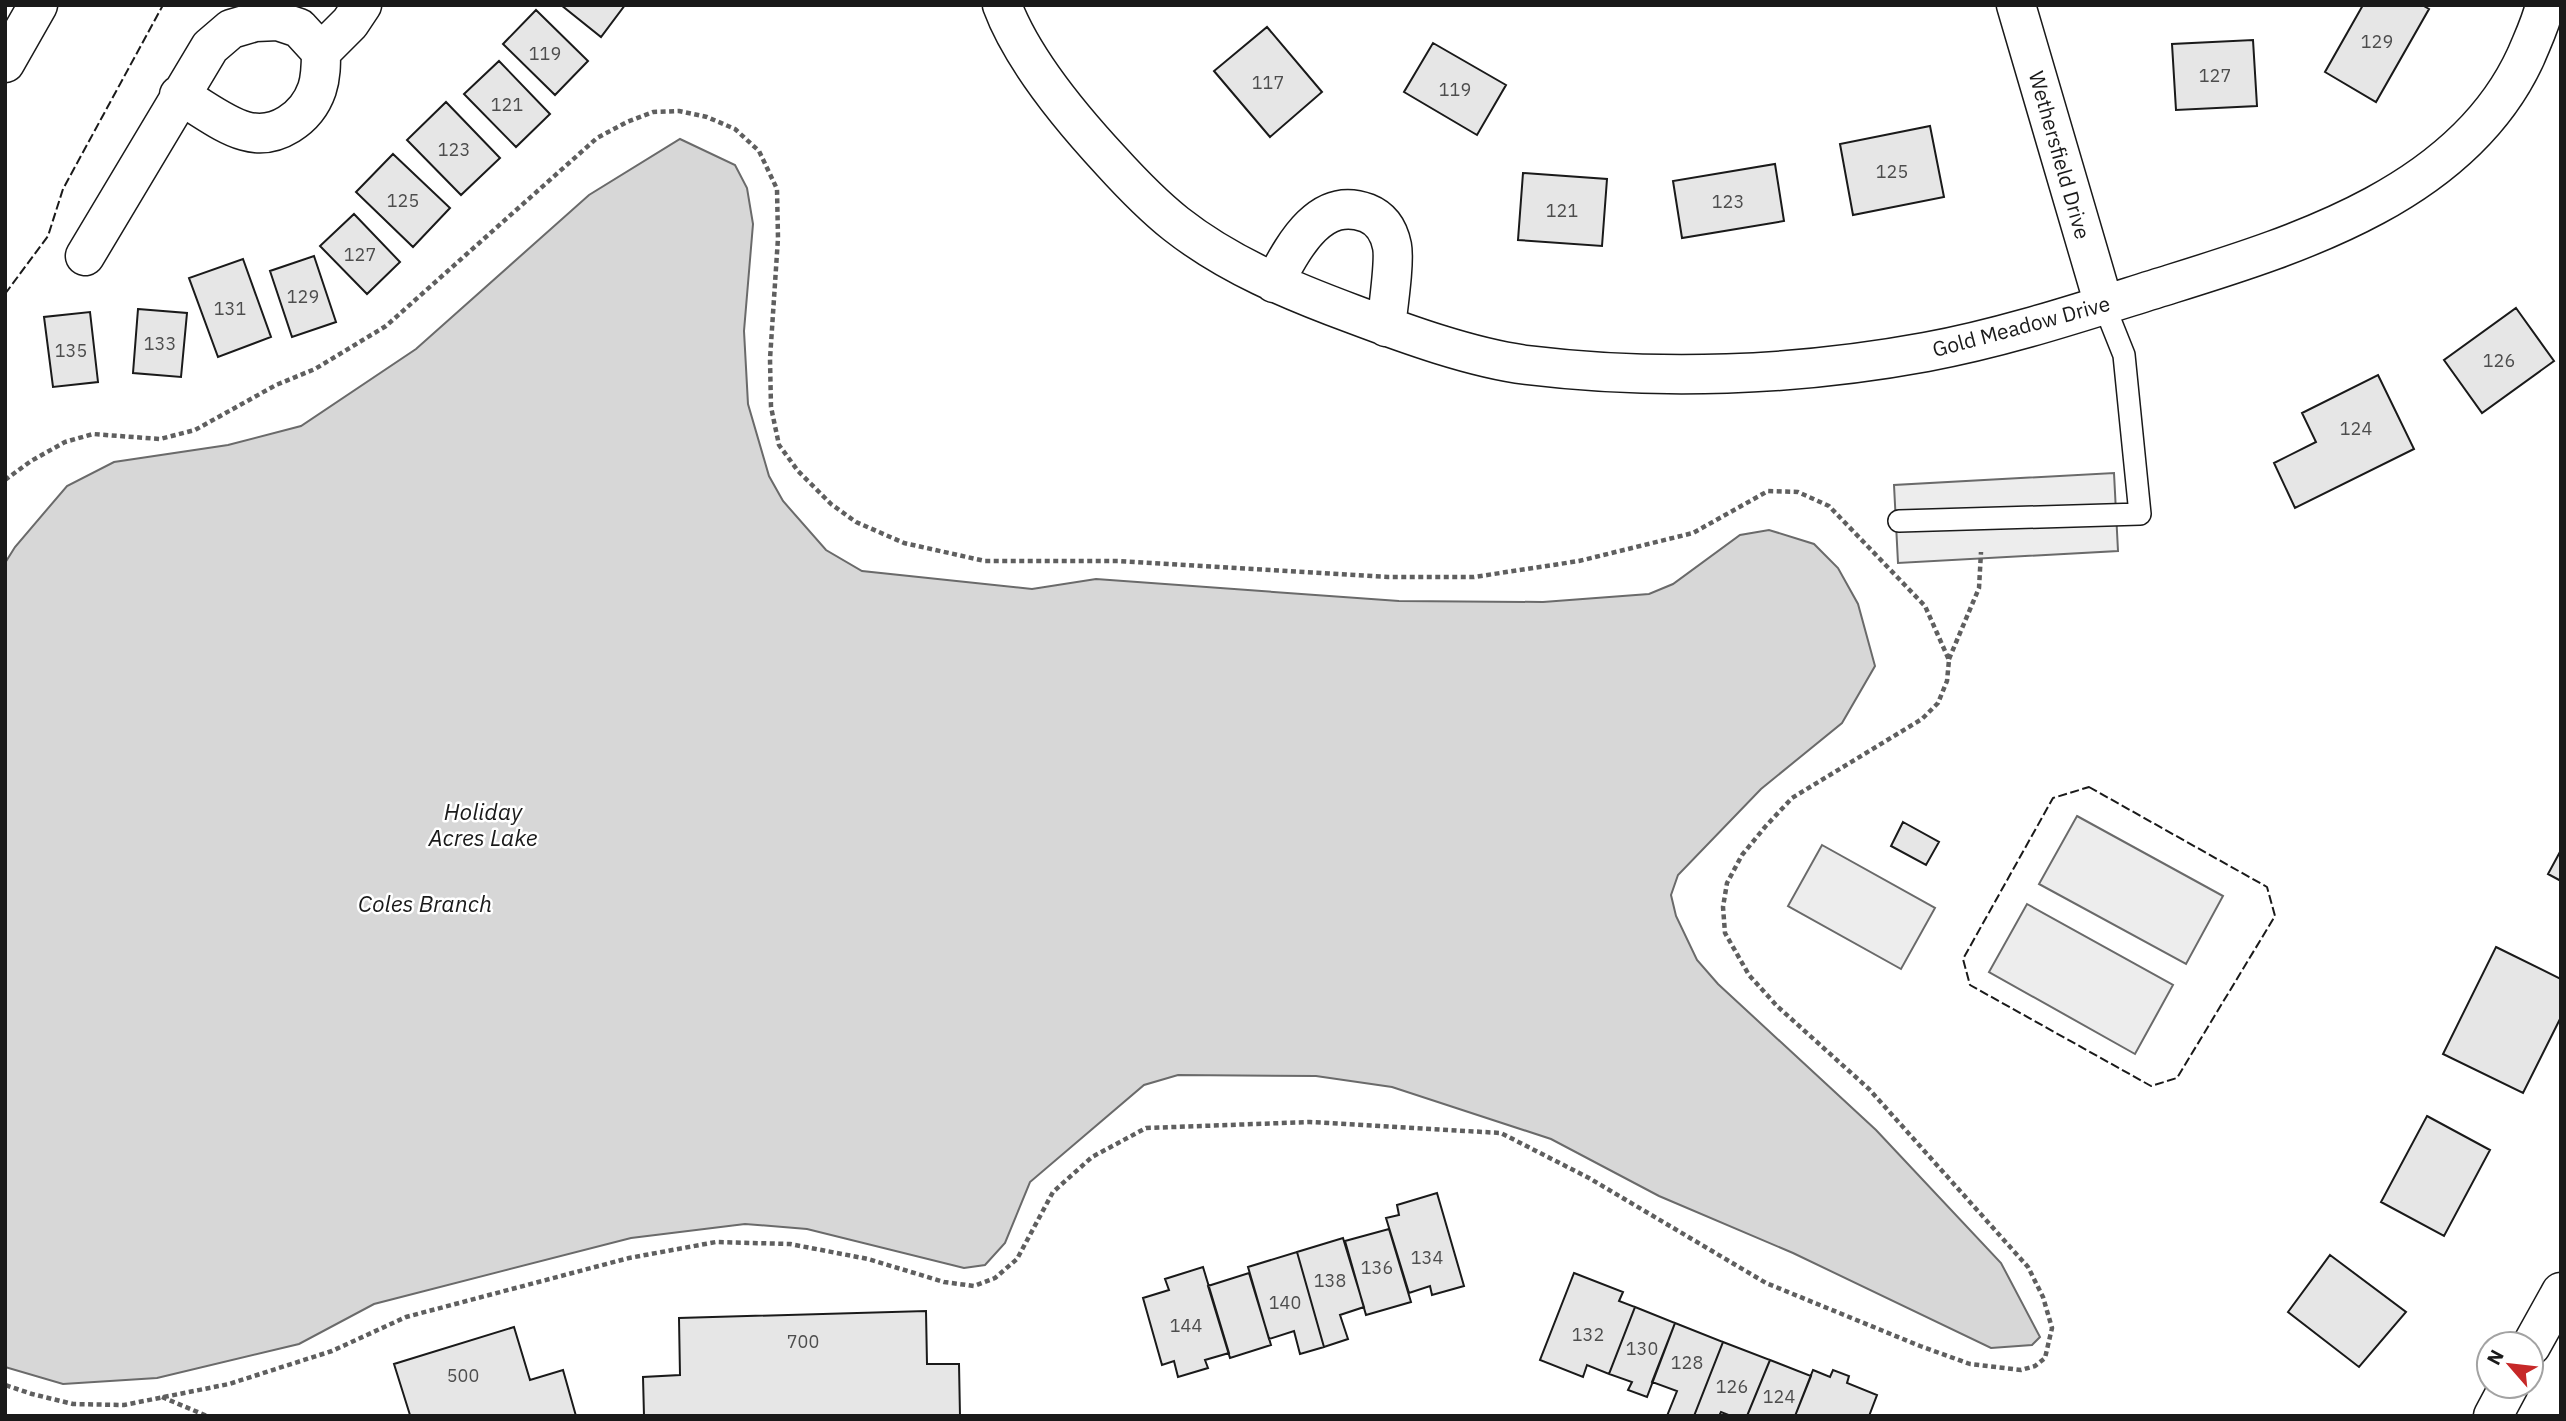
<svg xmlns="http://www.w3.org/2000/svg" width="2566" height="1421" font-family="'IBM Plex Sans',sans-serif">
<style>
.built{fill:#ededed;stroke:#6a6a6a;stroke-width:2}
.water{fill:#d7d7d7;stroke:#6a6a6a;stroke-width:2}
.building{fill:#e6e6e6;stroke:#1a1a1a;stroke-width:2}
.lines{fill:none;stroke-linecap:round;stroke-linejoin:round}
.lane-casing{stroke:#1a1a1a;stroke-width:24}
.street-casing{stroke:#1a1a1a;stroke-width:41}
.secondary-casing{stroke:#1a1a1a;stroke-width:41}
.path{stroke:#5f5f5f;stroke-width:4.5;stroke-dasharray:5 3.5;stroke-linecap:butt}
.lane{stroke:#fff;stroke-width:21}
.street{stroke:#fff;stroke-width:38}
.secondary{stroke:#fff;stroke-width:38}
.fence{stroke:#1a1a1a;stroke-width:2;stroke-dasharray:9 3.5;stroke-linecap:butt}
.labels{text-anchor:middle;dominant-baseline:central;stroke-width:5;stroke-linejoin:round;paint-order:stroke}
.number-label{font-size:18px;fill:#4d4d4d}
.street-label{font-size:21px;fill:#1a1a1a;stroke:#fff}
.water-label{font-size:23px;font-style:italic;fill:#1a1a1a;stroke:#fff}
</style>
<rect width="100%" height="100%" fill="#fff"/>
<path class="built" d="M2114 473 2118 551 1898 563 1894 485Z
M2077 816 2223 896 2186 964 2039 884Z
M1822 845 1935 908 1901 969 1788 906Z
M2027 904 2173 985 2135 1054 1989 972Z"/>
<path class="water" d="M680 139 735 165 747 188 753 224 744 331 748 404 769 476 783 501 826 550 862 571 1032 589 1096 579 1399 601 1543 602 1649 594 1673 584 1740 535 1769 530 1814 544 1838 568 1858 604 1875 666 1842 723 1761 789 1678 875 1671 895 1676 916 1697 960 1718 984 1876 1130 2001 1263 2040 1337 2032 1345 1991 1348 1793 1253 1659 1196 1551 1139 1392 1087 1316 1076 1178 1075 1144 1085 1030 1182 1005 1243 985 1265 964 1268 807 1229 745 1224 631 1238 374 1304 299 1344 157 1378 63 1384 5 1367V563L15 547 67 486 114 462 228 445 301 426 416 349 589 195Z"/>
<path class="building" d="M561 5H625L601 37Z
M2363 5H2422L2429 9 2376 102 2325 72Z
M536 10 588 61 555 95 503 44Z
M1267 27 1322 92 1270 137 1214 71Z
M2253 40 2257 106 2176 110 2172 44Z
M1433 43 1506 85 1477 135 1404 92Z
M499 61 550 114 516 147 464 94Z
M446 102 500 158 461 195 407 140Z
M1930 126 1944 197 1853 215 1840 144Z
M393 154 450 208 413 247 356 192Z
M1775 164 1784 221 1682 238 1673 181Z
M1523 173 1607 179 1602 246 1518 240Z
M354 214 400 262 367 294 320 246Z
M314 256 336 322 292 337 270 271Z
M243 259 271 337 218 357 189 278Z
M2516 308 2554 361 2482 413 2444 360Z
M138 309 187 313 181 377 133 373Z
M90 312 98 382 53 387 44 317Z
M2378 375 2414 449 2295 508 2274 463 2316 442 2302 413Z
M1903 822 1939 842 1926 865 1891 846Z
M2561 850V881L2548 874Z
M2496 947 2561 979V1017L2523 1093 2443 1054Z
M2427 1116 2490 1150 2444 1236 2381 1202Z
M1437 1193 1464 1286 1432 1295 1430 1286 1409 1293 1386 1218 1399 1215 1397 1205Z
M1389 1229 1411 1302 1366 1315 1345 1241Z
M1343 1238 1364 1307 1340 1315 1348 1339 1324 1347 1297 1252Z
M1297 1252 1324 1347 1300 1354 1294 1331 1269 1339 1248 1267Z
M2330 1255 2406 1312 2359 1367 2288 1312Z
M1203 1267 1229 1353 1205 1360 1208 1368 1178 1377 1174 1361 1162 1365 1143 1298 1169 1290 1165 1279Z
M1249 1273 1271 1345 1230 1358 1208 1286Z
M1574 1273 1623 1292 1619 1301 1635 1307 1609 1374 1587 1365 1583 1377 1540 1360Z
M1635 1307 1675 1323 1647 1397 1628 1390 1632 1382 1609 1374Z
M926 1311 927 1364H959L960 1416H644L643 1377 680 1375 679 1318Z
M1675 1323 1723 1342 1694 1416H1667L1677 1391 1652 1382Z
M514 1327 530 1380 563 1370 576 1416H407L410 1415 394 1364Z
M1723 1342 1770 1360 1747 1416H1731L1721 1412 1719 1416H1694Z
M1770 1360 1811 1376 1795 1416H1747Z
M1813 1370 1830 1377 1833 1370 1849 1376 1847 1383 1877 1395 1869 1416H1795Z"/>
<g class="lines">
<defs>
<path id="lane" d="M1899 521 2140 514 2124 355 2104 305"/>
<path id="street" d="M1002 5C1022 59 1072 119 1111 161 1131 183 1152 205 1176 224 1228 265 1291 291 1353 314 1406 334 1472 358 1527 365 1658 381 1796 376 1926 352 2008 337 2090 309 2171 284 2303 243 2464 192 2526 56 2533 39 2541 23 2545 5
M2016 5 2104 305
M179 95C200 106 223 125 245 131 276 140 307 118 317 89 321 77 321 64 321 52L350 23 362 5
M85 256 210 47 231 29 255 22 278 21 299 28 321 52
M1274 283C1293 248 1319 195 1367 213 1382 219 1389 231 1392 246 1395 262 1388 308 1386 327
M2531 1346 2561 1292
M2493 1416 2509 1386"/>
<path id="secondary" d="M5 63 38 5"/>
</defs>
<use href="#lane" class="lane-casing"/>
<use href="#street" class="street-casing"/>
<use href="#secondary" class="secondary-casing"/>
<path class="path" d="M5 480 31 461 65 442 93 434 160 439 195 430 276 385 315 369 386 326 597 138 627 122 653 112 679 111 707 117 735 129 759 151 777 189 778 238 770 359 771 407 779 445 798 471 831 504 856 522 904 543 985 561H1119L1388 577H1474L1579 561 1693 533 1768 491 1798 492 1829 506 1925 606 1949 660 1947 681 1938 703 1922 719 1792 798 1765 827 1742 855 1727 883 1723 907 1725 933 1749 975 1777 1006 1869 1089 2028 1267 2043 1297 2052 1328 2045 1358 2035 1366 2021 1370 1970 1364 1920 1346 1766 1283 1589 1178 1501 1133 1310 1122 1146 1128 1092 1157 1053 1192 1017 1259 995 1278 974 1286 944 1282 868 1259 790 1244 716 1242 629 1258 406 1317 332 1351 229 1384 124 1405 73 1404 32 1394 5 1385
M1949 659 1979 588 1981 552
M162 1397 207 1416"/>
<use href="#lane" class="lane"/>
<use href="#street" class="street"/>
<use href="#secondary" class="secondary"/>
<path class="fence" d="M5 294 48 236 63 189 163 5
M2089 787 2267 887 2275 916 2177 1078 2151 1086 1970 985 1963 959 2053 798Z"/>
</g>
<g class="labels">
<g class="number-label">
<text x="2377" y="41">129</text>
<text x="545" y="53">119</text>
<text x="2215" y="75">127</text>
<text x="1268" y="82">117</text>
<text x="1455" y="89">119</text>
<text x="507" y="104">121</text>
<text x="454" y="149">123</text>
<text x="1892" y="171">125</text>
<text x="403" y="200">125</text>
<text x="1728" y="201">123</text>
<text x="1562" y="210">121</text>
<text x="360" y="254">127</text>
<text x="303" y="296">129</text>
<text x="230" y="308">131</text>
<text x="160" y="343">133</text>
<text x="71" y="350">135</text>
<text x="2499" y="360">126</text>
<text x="2356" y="428">124</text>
<text x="1427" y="1257">134</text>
<text x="1377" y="1267">136</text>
<text x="1330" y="1280">138</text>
<text x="1285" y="1302">140</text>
<text x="1186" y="1325">144</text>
<text x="1588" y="1334">132</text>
<text x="803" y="1341">700</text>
<text x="1642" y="1348">130</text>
<text x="1687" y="1362">128</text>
<text x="463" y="1375">500</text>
<text x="1732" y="1386">126</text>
<text x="1779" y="1396">124</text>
</g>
<g class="street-label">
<text transform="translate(2060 155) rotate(74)">Wethersfield Drive</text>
<text transform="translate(2021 326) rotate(-15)">Gold Meadow Drive</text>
</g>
<g class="water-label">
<text x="483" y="811">Holiday<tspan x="483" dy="26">Acres Lake</tspan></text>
<text x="425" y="903">Coles Branch</text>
</g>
</g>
<rect width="2566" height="1421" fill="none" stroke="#1a1a1a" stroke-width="14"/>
<g transform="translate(2510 1365) rotate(298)"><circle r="33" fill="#ffffff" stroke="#a3a3a3" stroke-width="2"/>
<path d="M0-5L12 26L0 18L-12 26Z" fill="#c62828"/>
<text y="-10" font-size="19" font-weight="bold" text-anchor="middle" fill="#1a1a1a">N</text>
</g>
</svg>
